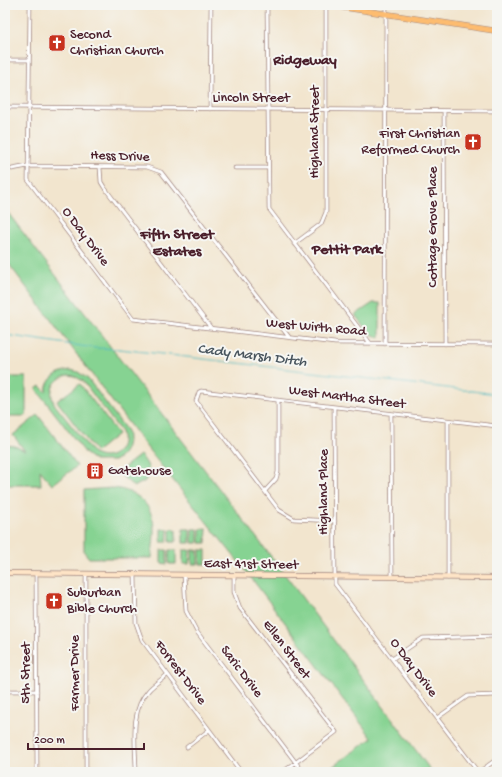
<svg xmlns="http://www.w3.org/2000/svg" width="502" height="777" font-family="'Gochi Hand',sans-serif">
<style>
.green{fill:#86d392;stroke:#68795e;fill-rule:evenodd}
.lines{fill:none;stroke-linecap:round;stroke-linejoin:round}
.stream{stroke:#48b8be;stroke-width:1}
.street-casing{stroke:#9e827c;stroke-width:4.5}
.secondary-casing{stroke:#9e827c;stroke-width:6}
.primary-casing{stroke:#9e827c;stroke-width:6}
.street{stroke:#fff;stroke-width:3}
.secondary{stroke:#fee4c6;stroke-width:4.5}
.primary{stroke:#fdbc70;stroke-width:5}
.labels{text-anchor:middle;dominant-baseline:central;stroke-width:4;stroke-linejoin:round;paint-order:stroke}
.poi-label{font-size:14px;fill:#4a1f2b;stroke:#f6f6f2;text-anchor:start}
.street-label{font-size:14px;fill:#4a1f2b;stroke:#f6f6f2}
.neighbourhood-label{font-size:15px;font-weight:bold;fill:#4a1f2b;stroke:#f6f6f2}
.water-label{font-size:15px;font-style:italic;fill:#49555e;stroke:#f6f6f2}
</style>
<rect width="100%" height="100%" fill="#f6f6f2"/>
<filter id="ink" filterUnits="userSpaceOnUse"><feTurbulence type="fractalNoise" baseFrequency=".025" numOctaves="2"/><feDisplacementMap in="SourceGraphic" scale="8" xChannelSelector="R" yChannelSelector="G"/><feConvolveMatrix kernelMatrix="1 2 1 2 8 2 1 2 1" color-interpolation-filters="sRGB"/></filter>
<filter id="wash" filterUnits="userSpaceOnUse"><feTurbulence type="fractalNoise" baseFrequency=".012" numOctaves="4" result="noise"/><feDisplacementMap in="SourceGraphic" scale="16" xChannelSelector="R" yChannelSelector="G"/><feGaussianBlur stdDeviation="0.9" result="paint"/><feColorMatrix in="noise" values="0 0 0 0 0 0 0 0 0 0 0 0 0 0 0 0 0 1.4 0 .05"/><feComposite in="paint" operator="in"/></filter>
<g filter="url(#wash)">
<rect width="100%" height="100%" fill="#f2e5ce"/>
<path class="green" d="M5 209 286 576 432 772H335L332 767 372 738 249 575 148 449 5 259Z
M373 303H380V338L369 333 355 315Z
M71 370 78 372 88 379 127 431C130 444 126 455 114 461H96L86 454 36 389 40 386 46 392C47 378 58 371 71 370ZM69 375 74 376 83 381 121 432C127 450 110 463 94 454L55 405C47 391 54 378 69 375Z
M5 377H26V416H5Z
M80 384 118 434 96 452 57 401Z
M38 415 77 466 52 485 40 470 41 485H5V445L15 446 25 451 13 435Z
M140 455C148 464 152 470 145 481L134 487 118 472Z
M112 488C138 490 155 506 154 533 154 542 152 550 152 558H89L84 552V490Z
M161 529H168L167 542H161Z
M170 529H176V542H170Z
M183 529H190V543H183Z
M192 529H198V543H192Z
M200 529H207L206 543H200Z
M161 550H167V564L161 563Z
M169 550H176V564H169Z
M183 550H190L189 564H183Z
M192 550H198V564H192Z
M200 550H206V564H200Z"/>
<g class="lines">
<path class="stream" d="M5 335 95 348 120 349 497 394"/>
</g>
</g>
<g filter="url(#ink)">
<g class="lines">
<defs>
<path id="street" d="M30 5 28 180 133 319 335 343 497 344
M267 5 269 209 370 343
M5 60H29
M5 107 497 111
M210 109 211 5
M444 111 445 344
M100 167 101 182 104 187 211 328
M235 168H267
M12 169 28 166 147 167 161 172 289 337
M294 244 321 224 326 212V5
M385 344 386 5
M334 407 335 584 478 772
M391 414 392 577
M448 421V578
M265 491 276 479 278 472V400
M335 521 294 519 279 510 196 401 199 392 201 391 497 426
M36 574 37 772
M86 574V772
M135 574 136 623 142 640 241 772
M184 575 186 611 197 632 303 772
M234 575V592L240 608 336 732 283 772
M392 659 423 638 497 636
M5 691H37
M437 718 468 696 497 695
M187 747 209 730
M136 772C136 745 129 712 148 691 153 685 161 680 167 675
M479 772 497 759"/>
<path id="secondary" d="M5 573 497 578"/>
<path id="primary" d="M328 5 497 31"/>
</defs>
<use href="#street" class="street-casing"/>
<use href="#secondary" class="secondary-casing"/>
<use href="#primary" class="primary-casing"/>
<use href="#street" class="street"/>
<use href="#secondary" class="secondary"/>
<use href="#primary" class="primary"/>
</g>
</g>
<defs>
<symbol id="church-square" viewBox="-11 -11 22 22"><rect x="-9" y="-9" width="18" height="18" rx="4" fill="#c8321e" stroke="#f6f6f2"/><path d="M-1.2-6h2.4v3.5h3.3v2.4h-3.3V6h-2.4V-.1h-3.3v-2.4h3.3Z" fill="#fff"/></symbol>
<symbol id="building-square" viewBox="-11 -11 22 22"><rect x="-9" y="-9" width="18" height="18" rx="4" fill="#c8321e" stroke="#f6f6f2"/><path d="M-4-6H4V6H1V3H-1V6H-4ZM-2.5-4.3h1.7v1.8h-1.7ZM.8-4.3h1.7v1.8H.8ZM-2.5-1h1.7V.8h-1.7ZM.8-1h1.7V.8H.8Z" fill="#fff"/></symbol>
</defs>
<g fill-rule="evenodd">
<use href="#church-square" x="47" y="33" width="20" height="20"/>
<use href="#church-square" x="463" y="132" width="20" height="20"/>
<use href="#building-square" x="85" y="461" width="20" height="20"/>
<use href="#church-square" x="44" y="591" width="20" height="20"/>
</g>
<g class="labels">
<g class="poi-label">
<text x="70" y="35">Second<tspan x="70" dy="16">Christian Church</tspan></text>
<text x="460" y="134" text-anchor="end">First Christian<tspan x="460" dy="16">Reformed Church</tspan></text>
<text x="108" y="471">Gatehouse</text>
<text x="67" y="593">Suburban<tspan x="67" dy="16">Bible Church</tspan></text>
</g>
<g class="street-label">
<text x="251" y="98">Lincoln Street</text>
<text transform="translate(315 132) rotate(-90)">Highland Street</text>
<text transform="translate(120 157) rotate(2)">Hess Drive</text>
<text transform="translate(433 227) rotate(-90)">Cottage Grove Place</text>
<text transform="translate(85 237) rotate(53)">O Day Drive</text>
<text transform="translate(316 328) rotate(5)">West Wirth Road</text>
<text transform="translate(347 398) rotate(7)">West Martha Street</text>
<text transform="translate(324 492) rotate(-90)">Highland Place</text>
<text transform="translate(251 565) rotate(1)">East 41st Street</text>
<text transform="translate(286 650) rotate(53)">Ellen Street</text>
<text transform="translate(413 668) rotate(53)">O Day Drive</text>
<text transform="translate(241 672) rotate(53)">Saric Drive</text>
<text transform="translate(26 673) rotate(-90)">5th Street</text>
<text transform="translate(75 673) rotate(-90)">Farmer Drive</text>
<text transform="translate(180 673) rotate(53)">Forrest Drive</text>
</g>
<g class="neighbourhood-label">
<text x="305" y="61">Ridgeway</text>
<text x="177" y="235">Fifth Street<tspan x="177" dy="17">Estates</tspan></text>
<text x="347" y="250">Pettit Park</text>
</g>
<g class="water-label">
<text transform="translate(252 356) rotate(7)">Cady Marsh Ditch</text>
</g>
</g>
<rect width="502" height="777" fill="none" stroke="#f6f6f2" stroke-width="20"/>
<path d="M28 743v6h116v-6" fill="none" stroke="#4a1f2b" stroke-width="2"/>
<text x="34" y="743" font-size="12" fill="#4a1f2b" stroke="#f6f6f2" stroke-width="3" paint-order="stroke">200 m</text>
</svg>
